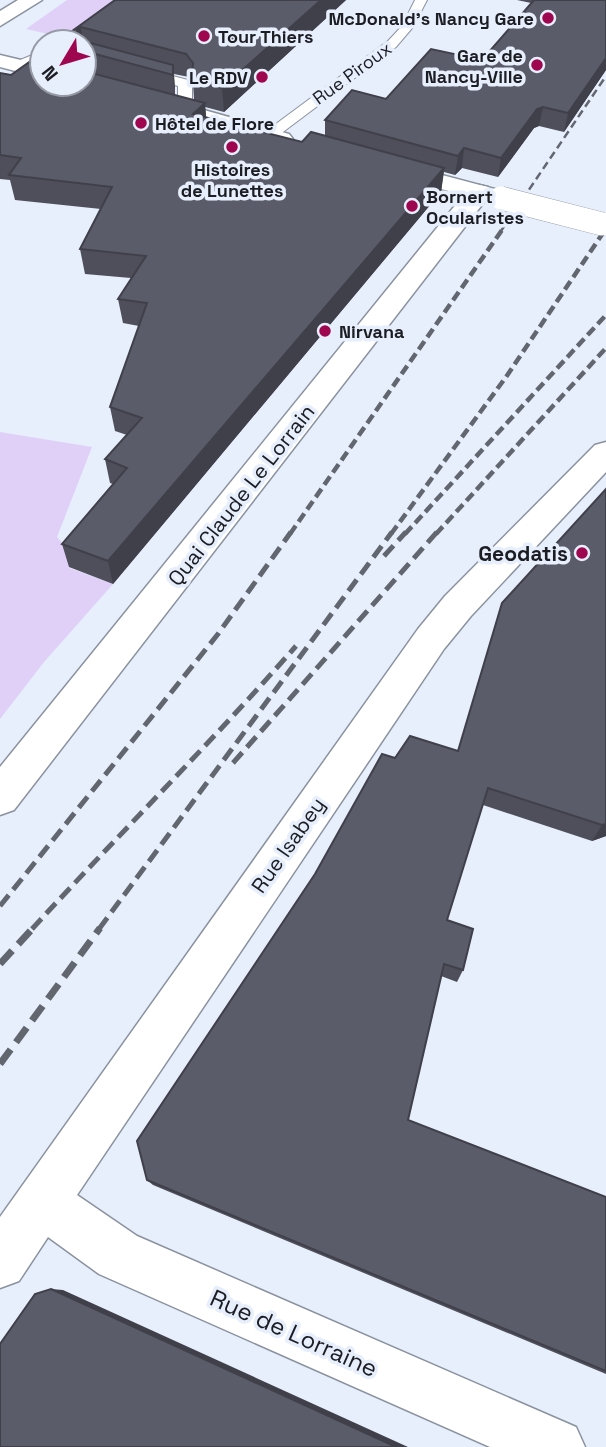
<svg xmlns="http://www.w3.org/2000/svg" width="606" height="1447" font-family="'Space Grotesk',sans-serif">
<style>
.green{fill:#e0d0f8}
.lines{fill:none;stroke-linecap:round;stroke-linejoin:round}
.lane-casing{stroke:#8b929f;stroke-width:2}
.street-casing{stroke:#8b929f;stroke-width:3}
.secondary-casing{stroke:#8b929f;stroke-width:3}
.lane{fill:#fff;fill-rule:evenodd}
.street{fill:#fff;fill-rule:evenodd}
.secondary{fill:#fff;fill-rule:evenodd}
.rail-far3{stroke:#62666e;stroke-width:2.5;stroke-dasharray:8 4.5;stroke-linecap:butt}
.rail-far2{stroke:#62666e;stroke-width:4.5;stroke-dasharray:10 5;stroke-linecap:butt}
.rail-far1{stroke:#62666e;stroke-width:5;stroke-dasharray:14 7;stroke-linecap:butt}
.rail{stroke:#62666e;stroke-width:7;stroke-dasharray:18 9;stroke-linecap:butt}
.secondary-bridge-casing{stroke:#8b929f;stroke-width:24;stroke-linecap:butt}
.secondary-bridge{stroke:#fff;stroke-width:23}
.wall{fill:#4e4f5a;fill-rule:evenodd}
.shaded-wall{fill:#40404a}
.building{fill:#5b5c69;stroke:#40404a;stroke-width:2}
.poi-dot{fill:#9e074f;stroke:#e7eefc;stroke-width:2.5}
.labels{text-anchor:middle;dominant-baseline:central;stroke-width:7;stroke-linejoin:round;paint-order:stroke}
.far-poi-label{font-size:18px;font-weight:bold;fill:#1b1d22;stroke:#e7eefc;text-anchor:start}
.far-street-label{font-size:18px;fill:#1b1d22;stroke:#e7eefc}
.street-label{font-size:21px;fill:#1b1d22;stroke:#e7eefc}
.poi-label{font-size:21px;font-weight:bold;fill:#1b1d22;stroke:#e7eefc;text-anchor:end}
.near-street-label{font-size:24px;fill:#1b1d22;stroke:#e7eefc}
</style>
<rect width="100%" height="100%" fill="#e7eefc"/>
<path class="green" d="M67 0H149L84 42 26 29Z
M0 432 92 447 57 537 64 545 82 552 69 568 113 584 44 662 0 719Z"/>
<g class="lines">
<defs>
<path id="lane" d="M415 0H427L413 27 396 47 275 138H265V132L388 41 402 26Z
M42 51V59L14 69 8 65Z
M84 53 188 80 192 86V110L185 114 178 110V86L84 61Z"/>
<path id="street" d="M479 185 488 187 491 192 488 197 14 810 0 815V767L470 187Z
M606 442V472L471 616 444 649 77 1195 137 1236 576 1427 585 1447H490L99 1274 48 1237 19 1281 0 1288V1217L418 629 445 596 595 445Z"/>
<path id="secondary" d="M18 0H42L0 26V11Z
M0 55 42 65V78L0 67Z
M84 76 289 134 293 139 289 144 281 146 76 88 74 84H84Z
M393 162 510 193 513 198 510 203 501 205 385 174 381 169 385 164Z"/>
</defs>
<use href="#lane" class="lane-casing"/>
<use href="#street" class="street-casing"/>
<use href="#secondary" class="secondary-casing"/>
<use href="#lane" class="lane"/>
<use href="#street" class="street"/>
<use href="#secondary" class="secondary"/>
<path class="rail-far3" d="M501 231 606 76
M604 231 606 228"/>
<path class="rail-far2" d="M290 534 502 230
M391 534 506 377 605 230
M405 534 606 315
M436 534 606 348"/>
<path class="rail-far1" d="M384 556 406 532
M233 763 437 532
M0 906 218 634 291 532
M32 929C119 834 211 743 296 646
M99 929 392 532"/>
<path class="rail" d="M0 964 33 928
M0 1064 100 928"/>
<defs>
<path id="secondary-bridge" d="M501 198 602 224"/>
</defs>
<use href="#secondary-bridge" class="secondary-bridge-casing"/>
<use href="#secondary-bridge" class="secondary-bridge"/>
</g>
<path class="wall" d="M115 0H346L224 112 205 107 206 117 302 142 325 135V120L386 99 482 60 531 3 517 0H606V70L564 132 539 126 534 128 498 177 462 168 455 175 444 172 441 192 113 584 69 567 62 544 113 484 110 483 105 459 127 435 115 431 110 407 139 326 123 323 118 299 131 278 85 274 80 249 101 209 15 200 10 180 0 179V73L84 84V42H57ZM174 74 189 77 193 83 194 100 175 95Z
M606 489V836L592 841 483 805 447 920 463 970 457 982 441 976 408 1120 606 1197V1374L153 1185 147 1180 395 758 458 751Z"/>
<path class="shaded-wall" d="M321 0H346L224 112 222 88Z
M81 27 83 42H79L77 30Z
M606 58V70L564 132 568 113Z
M173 65 175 88V98L173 75Z
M205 103 207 127 193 114Z
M543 107 539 126 534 128 498 177 501 158 537 109Z
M464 148 462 168 455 175 458 156Z
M444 168 441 192 113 584 108 561Z
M606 824V836L592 841 602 825Z
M51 1289 63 1290 408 1447H396Z"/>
<path class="building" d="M115 0H321L222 88 192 80 193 63 186 54 81 27 77 30 79 40 173 65V75L84 51V42H57Z
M534 0H606V58L568 113 543 107 537 109 501 158 464 148 458 156 325 120 352 90 386 99 431 49 482 60Z
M42 53V84H84V71L205 103 193 114 302 142 311 132 444 168 108 561 62 544 127 468 105 459 142 418 110 407 147 303 118 299 146 256 80 249 112 187 9 175 21 158 0 155V73L11 75Z
M606 489V824L602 825 488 788 447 920 473 929 463 970 444 964 408 1120 606 1197V1371L147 1180 137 1141 315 874 382 754 395 758 410 736 458 751 502 603Z
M51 1289 396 1447H0V1344L35 1294Z"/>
<g class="poi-dot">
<circle cx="548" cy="18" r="7"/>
<circle cx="204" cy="36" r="7"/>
<circle cx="537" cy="65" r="7"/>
<circle cx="262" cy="77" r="7"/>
<circle cx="141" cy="123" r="7"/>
<circle cx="232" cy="147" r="7"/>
<circle cx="412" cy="206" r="7"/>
<circle cx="325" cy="331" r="7"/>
<circle cx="582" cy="553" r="7"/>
</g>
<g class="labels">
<g class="far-poi-label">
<text x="534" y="18" text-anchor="end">McDonald's Nancy Gare</text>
<text x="218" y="36">Tour Thiers</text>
<text x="523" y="55" text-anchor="end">Gare de<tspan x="523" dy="21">Nancy-Ville</tspan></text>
<text x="248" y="77" text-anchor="end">Le RDV</text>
<text x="155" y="123">Hôtel de Flore</text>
<text x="232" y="169" text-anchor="middle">Histoires<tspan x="232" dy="21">de Lunettes</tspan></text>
<text x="426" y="196">Bornert<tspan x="426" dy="21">Ocularistes</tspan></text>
<text x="339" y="331">Nirvana</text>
</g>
<g class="far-street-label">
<text transform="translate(352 73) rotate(-36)">Rue Piroux</text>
</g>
<g class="street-label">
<text transform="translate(241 495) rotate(-52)">Quai Claude Le Lorrain</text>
<text transform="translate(288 845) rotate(-55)">Rue Isabey</text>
</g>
<g class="poi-label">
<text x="568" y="553">Geodatis</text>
</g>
<g class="near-street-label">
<text transform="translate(294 1333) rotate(24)">Rue de Lorraine</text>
</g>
</g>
<g transform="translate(63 63) rotate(232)"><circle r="33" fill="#e7eefc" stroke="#959aa5" stroke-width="2"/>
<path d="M0-5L12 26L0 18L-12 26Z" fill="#9e074f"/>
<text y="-10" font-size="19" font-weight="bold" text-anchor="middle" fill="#1b1d22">N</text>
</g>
</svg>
